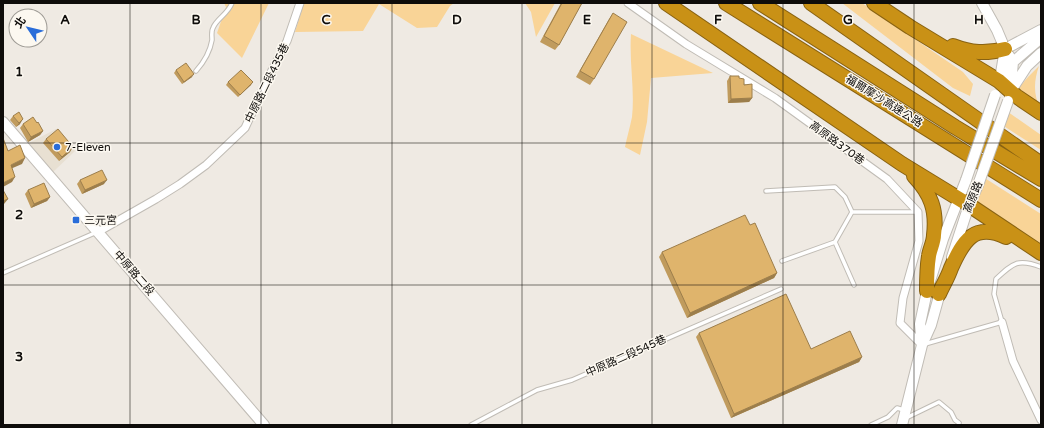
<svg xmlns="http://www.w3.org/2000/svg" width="1044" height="428" font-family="'Varela Round','Noto Sans TC',sans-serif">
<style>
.built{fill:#e8e0d2}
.green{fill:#f9d497}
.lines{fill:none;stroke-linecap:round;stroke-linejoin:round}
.lane-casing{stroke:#c0bcb5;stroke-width:5.5}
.street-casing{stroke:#c0bcb5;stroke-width:9}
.secondary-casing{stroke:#c0bcb5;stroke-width:12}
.highway-casing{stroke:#886212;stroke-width:16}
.lane{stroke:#fff;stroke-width:3.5}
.street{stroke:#fff;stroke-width:7}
.secondary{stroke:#fff;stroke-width:10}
.highway{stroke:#c99116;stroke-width:14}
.secondary-bridge-casing{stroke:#c0bcb5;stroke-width:12;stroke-linecap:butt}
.secondary-bridge{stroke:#fff;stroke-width:10}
.wall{fill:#c09b5d}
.shaded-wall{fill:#9c7e4c}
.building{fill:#dfb46c;stroke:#9c7e4c}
.grid{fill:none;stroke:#0e0c0a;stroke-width:1;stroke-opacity:0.55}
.poi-dot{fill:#2a6dd9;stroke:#fcf8f0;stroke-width:1.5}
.labels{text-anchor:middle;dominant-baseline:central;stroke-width:3;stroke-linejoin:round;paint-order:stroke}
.street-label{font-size:11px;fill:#0e0c0a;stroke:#fcf8f0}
.poi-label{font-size:11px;fill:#0e0c0a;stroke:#fcf8f0;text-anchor:start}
.grid-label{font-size:13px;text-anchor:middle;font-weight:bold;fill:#0e0c0a;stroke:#fcf8f0;stroke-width:3;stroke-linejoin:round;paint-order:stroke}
</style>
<rect width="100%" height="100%" fill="#efeae3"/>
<path class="built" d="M56 129 75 151 53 172 29 143Z"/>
<path class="green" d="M224 3H269L242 58 217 33 226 7Z
M304 3H454L450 6 437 27 417 28 379 4 363 31 295 32Z
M525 3H555L536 37 531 12Z
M842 3H862L963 72 973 84 970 96 953 88Z
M631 34 713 73 651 78 647 122 640 155 625 147C627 137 630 127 632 117 635 90 629 61 631 34Z
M1039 66C1034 80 1033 94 1040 107L1017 90 1028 77Z
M1001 107 1041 135V150L999 123Z
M980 175 1041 214V248L1031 243 967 195Z"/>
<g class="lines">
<defs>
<path id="lane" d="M196 71C204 62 210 52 212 40 212 36 211 31 213 28 216 19 228 14 232 3
M766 191 835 187 845 197 852 212H916
M835 242 854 285
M782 261 835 242 852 212
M3 273 97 232
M925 344 1002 322 994 294 996 279C1013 263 1018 258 1041 267
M906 418 939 402 951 412 955 420 959 423
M471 425 537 390 572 380 781 289
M871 425 888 417 897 408 904 410"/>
<path id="street" d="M628 3 686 44 775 98 887 179 918 212 919 241 903 298 900 323 922 345
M98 232 156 199 180 184 206 165 245 128 269 76 287 41 300 3
M1002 322 1013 361 1041 420"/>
<path id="secondary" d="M982 3 997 30 1005 49 1013 62 1010 95
M1005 49 1041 30
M1000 79 1005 49
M999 81 1013 62 1041 38
M1012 89 1027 66 1041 53
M3 122 264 425
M952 257 969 205 978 185
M922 345 920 324 927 291 943 239 966 180
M902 425 922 345 931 325 941 289"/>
<path id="highway" d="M666 3 902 164 969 205 1041 253
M726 3 1041 200
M760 3 955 127 1041 179
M811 3 1041 164
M874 3 910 27 999 81 1016 96 1041 113
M953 46C971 53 986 54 1005 49
M914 176C931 194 937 210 934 235 934 242 930 249 929 256 927 268 927 279 927 291
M939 294C943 285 948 277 951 268 963 241 974 222 1006 237"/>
</defs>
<use href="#lane" class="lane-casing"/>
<use href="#street" class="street-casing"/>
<use href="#secondary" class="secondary-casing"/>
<use href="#highway" class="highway-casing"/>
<use href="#lane" class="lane"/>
<use href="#street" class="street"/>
<use href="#secondary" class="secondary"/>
<use href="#highway" class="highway"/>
<defs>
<path id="secondary-bridge" d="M966 180 995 95
M978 185 1008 101"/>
</defs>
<use href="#secondary-bridge" class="secondary-bridge-casing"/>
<use href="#secondary-bridge" class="secondary-bridge"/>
</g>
<path class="wall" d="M561 3H582L559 45 555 50 540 42Z
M613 13 594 79 590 85 576 77 609 19Z
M176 70 192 77 182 84 174 73Z
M730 76 739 78 744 85 752 98 749 102 728 103 727 81Z
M228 82 251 85 238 97 226 85Z
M13 116 20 124 16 127 10 120Z
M37 123 43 131 40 135 28 142 20 128 23 124Z
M46 139 70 152 59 161 43 143Z
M80 180 104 184 82 194 77 184Z
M28 190 50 197 47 201 31 208 25 194Z
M750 225 777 273 774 278 687 318 659 257 662 252Z
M699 333 811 349 862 357 859 362 731 418 696 337Z"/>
<path class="shaded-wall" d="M194 74 192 77 182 84 184 82Z
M253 82 251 85 238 97Z
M752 98 749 102 728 103 731 99Z
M23 119 20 124 16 127 19 123Z
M43 131 40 135 28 142 31 137Z
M73 147 70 152 59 161 62 157Z
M25 158 22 164 8 170 11 165Z
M15 177 12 182 3 187V183Z
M107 180 104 184 82 194 85 190Z
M50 197 47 201 31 208 34 204Z
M8 199 4 204H3V201Z
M777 273 774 278 687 318 690 313Z
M862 357 859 362 731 418 734 414Z"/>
<path class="building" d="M562 3H582L559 45 544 36Z
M613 13 627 22 594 79 580 71Z
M186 63 194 74 184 82 176 70Z
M241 70 253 82 240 95 228 82Z
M730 76H739V78L744 79V85L752 84V98L731 99Z
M19 112 23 119 19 123 13 116Z
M33 117 37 123 38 122 43 131 31 137 23 124Z
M58 129 73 147 62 157 46 139Z
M3 138 8 151 20 145 25 158 11 165 15 177 3 183Z
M102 170 107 180 85 190 80 180Z
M44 183 50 197 34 204 28 190Z
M3 190 8 199 3 201Z
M745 215 750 225 755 223 777 273 690 313 662 252Z
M786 294 811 349 850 331 862 357 734 414 699 333Z"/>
<path class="grid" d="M130 3V425M261 3V425M392 3V425M522 3V425M652 3V425M783 3V425M914 3V425M3 143H1041M3 285H1041"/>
<g class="poi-dot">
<circle cx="57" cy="147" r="4"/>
<rect x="72" y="216" width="8" height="8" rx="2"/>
</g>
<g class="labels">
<g class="street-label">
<text transform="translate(267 83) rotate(-64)">中原路二段435巷</text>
<text transform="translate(884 101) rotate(32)">福爾摩沙高速公路</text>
<text transform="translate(837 143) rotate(36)">高原路370巷</text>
<text transform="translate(973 197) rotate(-68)">高原路</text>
<text transform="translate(134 273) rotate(49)">中原路二段</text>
<text transform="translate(626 356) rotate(-24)">中原路二段545巷</text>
</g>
<g class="poi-label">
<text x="65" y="147">7-Eleven</text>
<text x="84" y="220">三元宮</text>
</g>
</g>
<g class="grid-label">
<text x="65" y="24">A</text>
<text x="196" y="24">B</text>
<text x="326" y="24">C</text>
<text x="457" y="24">D</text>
<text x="587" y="24">E</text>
<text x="718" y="24">F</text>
<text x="848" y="24">G</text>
<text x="979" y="24">H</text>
<text x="19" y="76">1</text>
<text x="19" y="219">2</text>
<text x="19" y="361">3</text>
</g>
<rect width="1044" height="428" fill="none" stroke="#0e0c0a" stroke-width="8"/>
<g transform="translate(28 28) rotate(305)"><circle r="19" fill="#fcf8f0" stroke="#9d9a94"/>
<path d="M0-3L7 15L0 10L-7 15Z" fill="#2a6dd9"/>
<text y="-6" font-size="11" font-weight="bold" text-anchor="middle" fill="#0e0c0a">北</text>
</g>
</svg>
